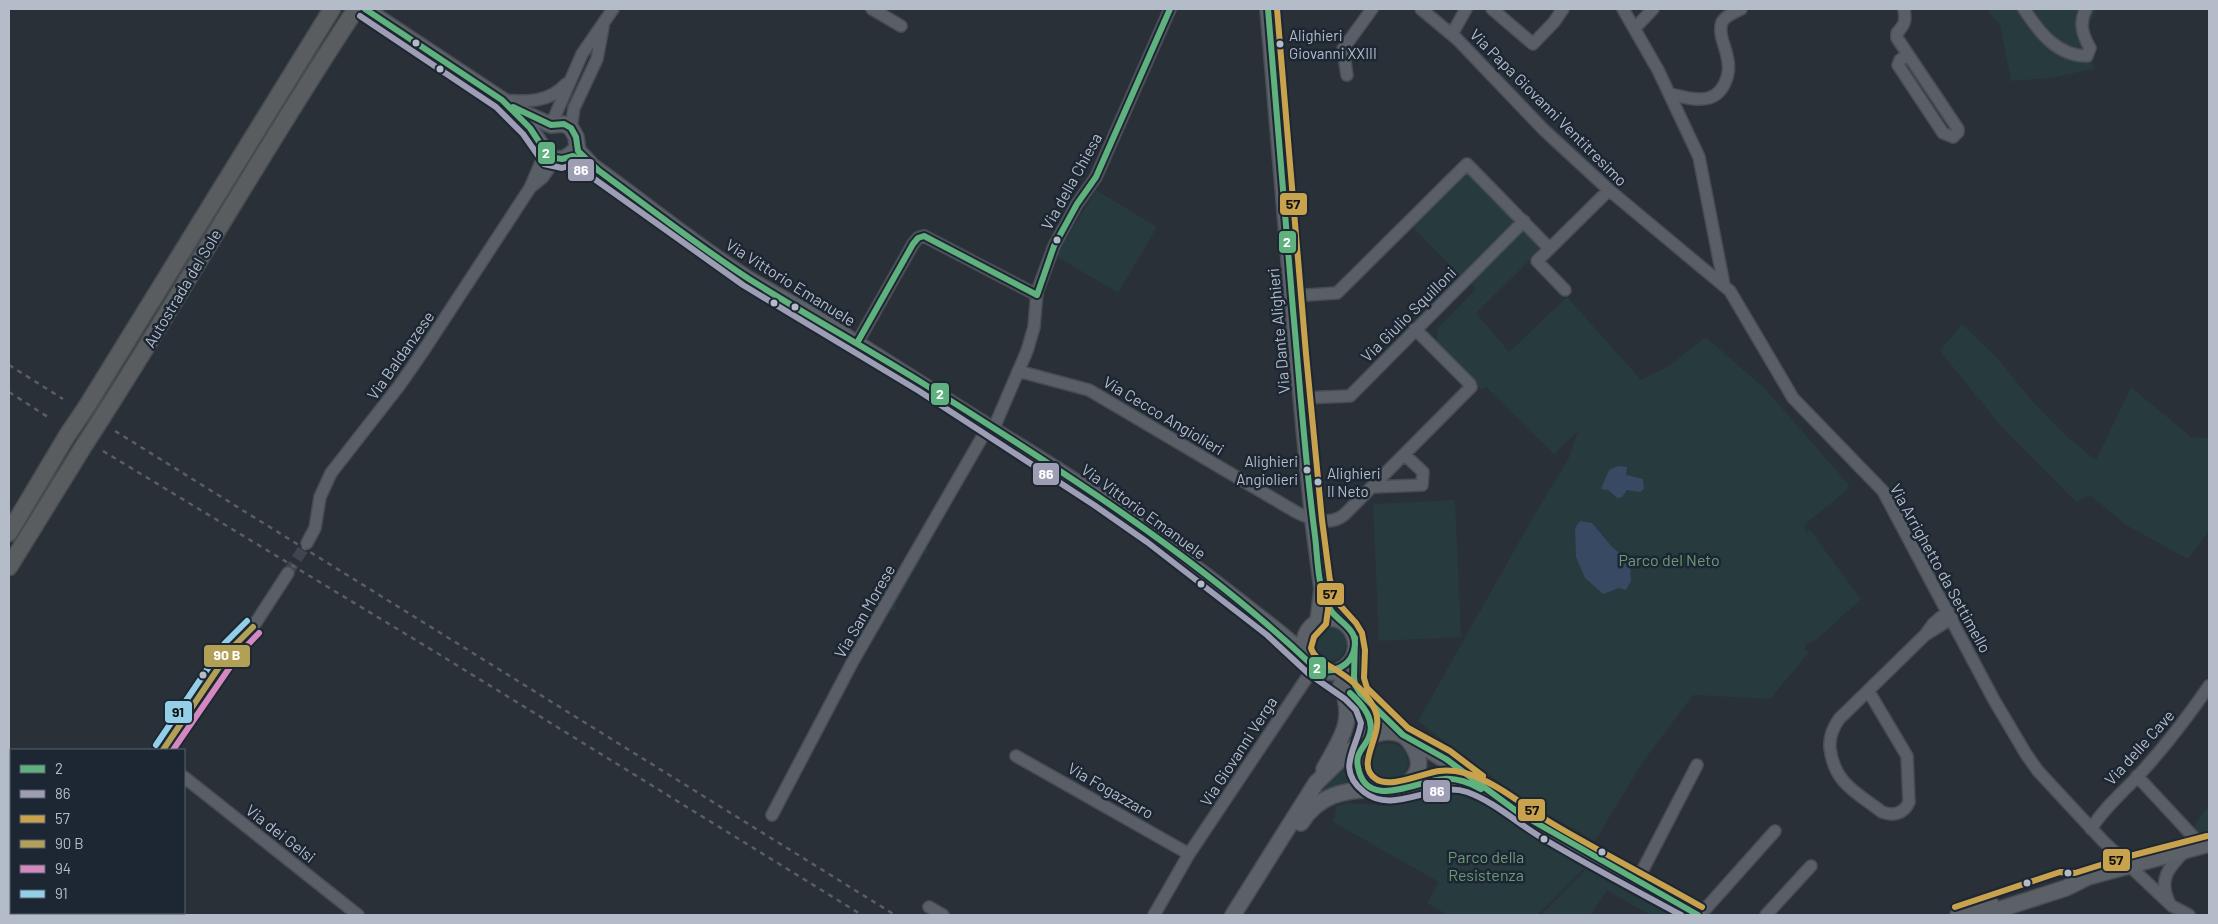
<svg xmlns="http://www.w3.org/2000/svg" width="2218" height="924" font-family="Barlow,sans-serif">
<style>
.green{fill:#273a3e}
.water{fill:#384963}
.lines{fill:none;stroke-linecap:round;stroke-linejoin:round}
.minor-tunnel{stroke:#3f454e;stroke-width:11;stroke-dasharray:11 5.5;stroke-linecap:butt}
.minor-casing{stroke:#484c53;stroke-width:14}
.major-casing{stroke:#484c55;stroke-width:18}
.highway-casing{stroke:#474c53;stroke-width:19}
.minor{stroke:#5a5e66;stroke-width:11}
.major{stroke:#5c6168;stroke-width:15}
.highway{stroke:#5a5d60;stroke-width:16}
.rail{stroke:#595d64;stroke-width:2.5;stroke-dasharray:5 5;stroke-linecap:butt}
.highway-bridge-casing{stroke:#474c53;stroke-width:19;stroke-linecap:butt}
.highway-bridge{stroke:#5a5d60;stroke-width:16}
.bus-1-casing{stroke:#1d2633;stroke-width:10}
.bus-2-casing{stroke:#1d2633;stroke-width:10}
.bus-3-casing{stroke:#1d2633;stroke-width:10}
.bus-4-casing{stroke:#1d2633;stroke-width:10}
.bus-5-casing{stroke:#1d2633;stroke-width:10}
.bus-6-casing{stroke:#1d2633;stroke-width:10}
.bus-1{stroke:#5fb17e;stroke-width:6}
.bus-2{stroke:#9d9db4;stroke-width:6}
.bus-3{stroke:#c8a24d;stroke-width:6}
.bus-4{stroke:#b2a056;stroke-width:6}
.bus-5{stroke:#d389bf;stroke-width:6}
.bus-6{stroke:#93d0e7;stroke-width:6}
.bus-dot{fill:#b4bcc9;stroke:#1d2633;stroke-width:2}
.labels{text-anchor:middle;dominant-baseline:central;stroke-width:5;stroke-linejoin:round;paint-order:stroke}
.bus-label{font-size:15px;fill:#b4bcc9;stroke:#1d2633;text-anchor:start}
.street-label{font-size:16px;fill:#b4bcc9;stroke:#1d2633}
.park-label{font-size:16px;fill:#6b9a76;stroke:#1d2633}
.line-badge{stroke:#1d2633;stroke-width:2}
.badge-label{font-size:14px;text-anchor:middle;font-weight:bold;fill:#fff}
.pale-badge-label{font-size:14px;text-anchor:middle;font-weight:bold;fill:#111}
</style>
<rect width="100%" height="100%" fill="#2a3038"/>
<path class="green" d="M1986 9H2097L2085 32 2094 69 2049 78 2011 81 2000 24Z
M1465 169 1518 220 1463 279 1410 224Z
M1096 190 1157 227 1118 293 1056 256Z
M1524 226 1544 246 1476 313 1509 352 1567 297 1641 380 1669 366 1706 337 1767 391 1849 485 1847 490 1804 525 1806 533 1810 530 1861 599 1814 642 1807 643 1805 650 1809 652 1770 699 1693 695 1642 763 1595 841 1526 802 1418 721 1536 512 1568 460 1578 431 1554 454 1486 387 1482 390 1437 344V329L1476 289 1468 281Z
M1962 324 1999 360 2032 401 2066 436 2096 460 2131 387 2191 437 2209 438V530L2188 559 2126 525 2090 495 2076 502 2001 426 1940 351Z
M1455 500 1461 637 1379 641 1373 504Z
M927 548 929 553H924L895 605 896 610 891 611V607L924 549Z
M1312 644a17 17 0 1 1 34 0a17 17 0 1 1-34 0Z
M1368 763a20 20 0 1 1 40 0a20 20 0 1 1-40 0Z
M1347 761 1353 784 1331 788 1317 793 1326 776Z
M1436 788 1465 792 1584 868 1537 915H1448L1427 903 1439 882 1333 822 1337 806 1348 803 1386 806Z
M2209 806V839L2203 841 2193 827Z
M1586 869 1669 915H1650L1607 890 1591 915H1541Z"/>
<path class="water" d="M1618 466 1627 467 1626 475 1643 479 1644 489 1640 492 1627 490 1622 497 1617 498 1608 490 1601 489 1609 470Z
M1580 521 1592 523 1612 547 1623 556 1630 566 1631 581 1626 590 1619 588 1603 594 1585 578 1576 557 1575 528Z"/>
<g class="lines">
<path class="minor-tunnel" d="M288 573 307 543"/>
<defs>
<path id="minor" d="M872 9 901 26
M1421 9 1457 39 1544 130 1609 190 1730 291 1793 398 1883 491 1994 700 2026 754 2038 771 2103 841 2172 906 2189 915
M1492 9 1533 44 1554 22 1563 9
M1623 9 1658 70 1699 157 1724 285
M1904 9C1906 21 1905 24 1897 33V38L1958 129V132L1953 137 1943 133 1898 65 1900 60 1908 55
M2024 9C2039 32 2057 56 2087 56L2090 48C2082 34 2079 23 2086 9
M1635 28 1653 9
M1452 34 1466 9
M1347 75 1343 49 1372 9
M1670 94C1680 96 1691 100 1701 99 1723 99 1732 75 1727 56 1725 45 1718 34 1722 22 1725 16 1735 12 1741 9
M502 100C526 102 549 103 566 84
M551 125 582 54 613 9
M571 128 574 108 597 59 603 27
M532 186 543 177 555 159
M1565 290 1537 261 1609 190
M1292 296 1337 293 1467 164 1549 248
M857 343 913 244 918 238 924 236 1037 295
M1018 371 1089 390 1296 512C1310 519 1331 527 1345 514L1471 387 1470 384 1415 329
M1301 398 1350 396 1524 221
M993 430 1027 351 1034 327 1037 292 1054 246 1077 204 1096 177 1170 9
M1372 487 1422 485 1423 472 1405 455
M307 543 315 528 320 497 331 473 399 386 424 350 530 188 545 153
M1948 611 1933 624 1925 635 1952 618
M1869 692 1907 756 1909 802C1904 814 1893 816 1882 812 1856 792 1834 783 1830 748 1829 737 1832 729 1839 719L1925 635
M163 750 232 648 253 627 288 573
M1016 756 1189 854
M2137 776 2202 846
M184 777 358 915
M772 815 853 661 988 427
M2091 829C2104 808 2121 794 2137 777 2164 748 2187 718 2209 686
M1637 881 1697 765
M2169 902C2158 879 2169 867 2185 851
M929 907 943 915
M57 915 58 913
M1154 915 1189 854 1314 667
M1700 915 1775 831
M1766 915 1811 866"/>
<path id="major" d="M365 9 519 111 551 125 564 124 571 128 576 137 578 151 589 162
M1268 9 1297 355 1313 521 1322 589 1318 621
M516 113 530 128 549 157C560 161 567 159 575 150
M569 157 573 156 591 165C643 202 693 244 747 278 768 291 790 302 810 314 870 351 928 389 987 426 1025 450 1064 473 1101 499 1159 539 1216 583 1272 627 1280 633 1288 640 1296 647 1311 662 1330 687 1351 661 1356 654 1357 644 1354 636 1341 602 1291 622 1307 659
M1355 653C1355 663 1351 677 1356 687 1371 715 1453 753 1402 788
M1356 698C1369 711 1372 721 1368 739
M1403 735C1387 729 1368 732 1360 749 1356 757 1357 767 1361 775 1378 809 1419 779 1446 779 1456 779 1466 782 1476 786
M1405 737C1447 757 1480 788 1519 813 1576 851 1639 881 1698 915
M1324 769C1341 738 1356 721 1341 685
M1301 823C1318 795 1344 790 1375 789
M1233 915 1316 783 1349 751 1364 743
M1958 915 1991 904
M1982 915 2066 888 2088 877 2209 844"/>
<path id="highway" d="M87 406 332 9
M103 416C189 281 268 142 356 9
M9 533 68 434
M9 567 85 444"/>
</defs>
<use href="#minor" class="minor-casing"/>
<use href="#major" class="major-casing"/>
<use href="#highway" class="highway-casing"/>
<use href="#minor" class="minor"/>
<use href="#major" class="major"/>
<use href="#highway" class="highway"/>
<path class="rail" d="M9 365 63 399
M9 392 51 419
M115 431 895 915
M103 451 437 653 862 915"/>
<defs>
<path id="highway-bridge" d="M68 434 87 406
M85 444 103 416"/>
</defs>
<use href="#highway-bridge" class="highway-bridge-casing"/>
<use href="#highway-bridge" class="highway-bridge"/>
<defs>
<path id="bus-1" d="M365 9 502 100 530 128 549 157 562 159 573 156 591 165C643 203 695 244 749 279 806 315 866 348 924 384 1058 468 1199 557 1314 667 1332 676 1353 666 1355 645 1356 629 1341 623 1332 612 1317 592 1318 560 1315 536 1305 461 1300 385 1293 310 1285 210 1276 109 1268 9
M513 107 551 125 564 124 571 128 576 137 578 151 599 171
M857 343 913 244 918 238 924 236 1037 295 1054 246 1077 204 1096 177 1170 9
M1355 638 1354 677 1355 685 1360 693 1403 735 1446 759 1519 813 1698 915
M1350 693C1363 705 1377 721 1368 739 1363 749 1355 754 1358 767 1366 812 1418 780 1444 779 1457 778 1470 783 1481 789"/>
<path id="bus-2" d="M360 16 496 107 523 134 544 164 562 168 572 165 586 173 743 285 919 391 1094 505 1147 542 1267 635 1309 674 1345 699 1356 710 1361 723C1357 749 1335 769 1364 792 1394 816 1433 780 1467 792 1495 802 1518 824 1544 839 1589 866 1635 890 1681 915"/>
<path id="bus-3" d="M1277 9 1306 354 1322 520 1331 589 1326 624 1314 637 1311 648C1315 661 1330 665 1339 672 1353 681 1368 694 1375 710 1386 734 1353 764 1376 779 1390 789 1423 773 1439 771 1448 770 1457 771 1465 773 1499 783 1524 807 1553 824 1602 853 1653 879 1702 907
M1330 580 1337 602 1356 623 1362 633 1365 650 1364 678 1367 688 1408 728 1450 751 1483 776
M1955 907 2060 872 2075 873 2126 857 2207 836"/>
<path id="bus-4" d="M163 750 232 648 253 627"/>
<path id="bus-5" d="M173 750 239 654 259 633"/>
<path id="bus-6" d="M156 745 225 643 247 621"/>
</defs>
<use href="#bus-1" class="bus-1-casing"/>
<use href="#bus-2" class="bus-2-casing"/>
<use href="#bus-3" class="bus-3-casing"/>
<use href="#bus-4" class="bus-4-casing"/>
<use href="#bus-5" class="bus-5-casing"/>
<use href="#bus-6" class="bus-6-casing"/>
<use href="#bus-1" class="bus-1"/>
<use href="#bus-2" class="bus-2"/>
<use href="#bus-3" class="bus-3"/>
<use href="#bus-4" class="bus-4"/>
<use href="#bus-5" class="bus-5"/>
<use href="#bus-6" class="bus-6"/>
</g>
<g class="bus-dot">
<circle cx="416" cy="43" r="4.5"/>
<circle cx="1280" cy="44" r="4.5"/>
<circle cx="440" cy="69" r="4.5"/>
<circle cx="1057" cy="240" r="4.5"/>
<circle cx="774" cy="303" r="4.5"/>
<circle cx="795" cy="307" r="4.5"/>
<circle cx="1307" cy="470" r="4.5"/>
<circle cx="1318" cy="482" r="4.5"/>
<circle cx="1201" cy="584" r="4.5"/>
<circle cx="203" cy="675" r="4.5"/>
<circle cx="1544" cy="839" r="4.5"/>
<circle cx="1602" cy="852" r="4.5"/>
<circle cx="2068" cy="873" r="4.5"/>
<circle cx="2027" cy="883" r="4.5"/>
</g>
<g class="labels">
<g class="bus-label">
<text x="1289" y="35">Alighieri<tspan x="1289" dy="18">Giovanni XXIII</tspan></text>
<text x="1298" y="461" text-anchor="end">Alighieri<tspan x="1298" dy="18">Angiolieri</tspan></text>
<text x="1327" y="473">Alighieri<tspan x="1327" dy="18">Il Neto</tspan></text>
</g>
<g class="street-label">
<text transform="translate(1549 107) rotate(45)">Via Papa Giovanni Ventitresimo</text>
<text transform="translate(1071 181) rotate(-61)">Via della Chiesa</text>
<text transform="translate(791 282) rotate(32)">Via Vittorio Emanuele</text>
<text transform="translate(182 288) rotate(-59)">Autostrada del Sole</text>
<text transform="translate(1408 314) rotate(-45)">Via Giulio Squilloni</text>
<text transform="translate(1278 331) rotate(-95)">Via Dante Alighieri</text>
<text transform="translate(400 355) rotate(-55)">Via Baldanzese</text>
<text transform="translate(1164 415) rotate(31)">Via Cecco Angiolieri</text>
<text transform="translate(1144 511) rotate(36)">Via Vittorio Emanuele</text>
<text transform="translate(1941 568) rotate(61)">Via Arrighetto da Settimello</text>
<text transform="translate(864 611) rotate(-60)">Via San Morese</text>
<text transform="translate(2139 747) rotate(-48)">Via delle Cave</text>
<text transform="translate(1238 751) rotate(-57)">Via Giovanni Verga</text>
<text transform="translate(1111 790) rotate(30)">Via Fogazzaro</text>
<text transform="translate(281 833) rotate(38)">Via dei Gelsi</text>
</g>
<g class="park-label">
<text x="1669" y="559">Parco del Neto</text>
<text x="1486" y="856">Parco della<tspan x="1486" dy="18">Resistenza</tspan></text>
</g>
</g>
<g class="line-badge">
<rect x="537" y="141" width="19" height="24" rx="5" fill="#5fb17e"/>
<rect x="567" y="158" width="28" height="24" rx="5" fill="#9d9db4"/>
<rect x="1279" y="192" width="29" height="24" rx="5" fill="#c8a24d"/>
<rect x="1278" y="230" width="19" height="24" rx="5" fill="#5fb17e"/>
<rect x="930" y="382" width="20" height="24" rx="5" fill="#5fb17e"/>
<rect x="1032" y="462" width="28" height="24" rx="5" fill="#9d9db4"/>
<rect x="1316" y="582" width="29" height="24" rx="5" fill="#c8a24d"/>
<rect x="203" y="644" width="48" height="24" rx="5" fill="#b2a056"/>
<rect x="1308" y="656" width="19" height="24" rx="5" fill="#5fb17e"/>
<rect x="164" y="700" width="29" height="24" rx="5" fill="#93d0e7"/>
<rect x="1422" y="779" width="29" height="24" rx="5" fill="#9d9db4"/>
<rect x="1517" y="798" width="29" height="24" rx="5" fill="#c8a24d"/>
<rect x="2102" y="848" width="29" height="24" rx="5" fill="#c8a24d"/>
</g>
<g class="badge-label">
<text x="546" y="158">2</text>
<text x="581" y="175">86</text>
<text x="1287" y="247">2</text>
<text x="940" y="399">2</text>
<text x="1046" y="479">86</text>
<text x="227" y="660">90 B</text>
<text x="1317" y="673">2</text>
<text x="1437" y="796">86</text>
</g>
<g class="pale-badge-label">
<text x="1293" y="209">57</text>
<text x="1330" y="599">57</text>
<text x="178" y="717">91</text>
<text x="1532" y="815">57</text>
<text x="2116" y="865">57</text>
</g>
<rect width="2218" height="924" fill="none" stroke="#b4bcc9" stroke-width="20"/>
<rect x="10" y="749" width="175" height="165" fill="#1d2633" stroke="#59626f"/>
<rect x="20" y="765" width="25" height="8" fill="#5fb17e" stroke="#59626f"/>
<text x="55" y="774" font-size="15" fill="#b4bcc9">2</text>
<rect x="20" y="790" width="25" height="8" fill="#9d9db4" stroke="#59626f"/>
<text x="55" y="799" font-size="15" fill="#b4bcc9">86</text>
<rect x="20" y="815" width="25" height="8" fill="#c8a24d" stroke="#59626f"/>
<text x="55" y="824" font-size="15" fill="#b4bcc9">57</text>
<rect x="20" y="840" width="25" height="8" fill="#b2a056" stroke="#59626f"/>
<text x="55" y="849" font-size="15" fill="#b4bcc9">90 B</text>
<rect x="20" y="865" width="25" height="8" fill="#d389bf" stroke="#59626f"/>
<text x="55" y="874" font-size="15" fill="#b4bcc9">94</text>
<rect x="20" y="890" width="25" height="8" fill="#93d0e7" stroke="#59626f"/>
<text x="55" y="899" font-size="15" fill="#b4bcc9">91</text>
</svg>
